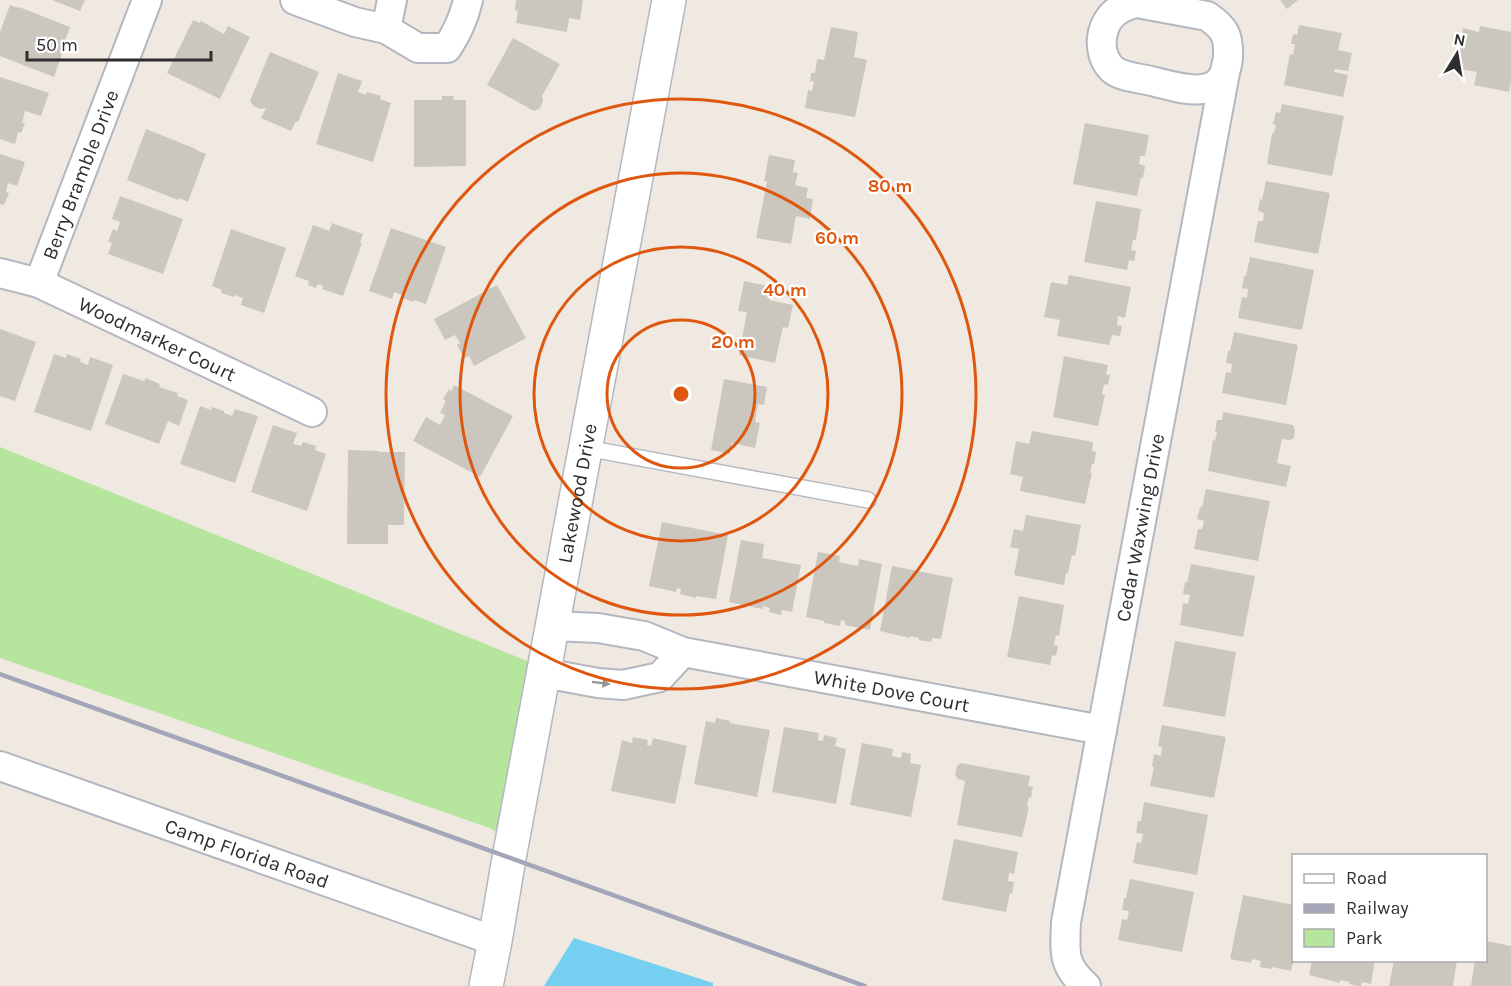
<svg xmlns="http://www.w3.org/2000/svg" width="1511" height="986" font-family="Karla,sans-serif">
<style>
.green{fill:#b6e59e}
.water{fill:#75cff0}
.building{fill:#cbc7bf}
.lines{fill:none;stroke-linecap:round;stroke-linejoin:round}
.service-casing{stroke:#b4b7c1;stroke-width:18}
.minor-casing{stroke:#b4b7c1;stroke-width:32}
.tertiary-casing{stroke:#b4b7c1;stroke-width:36}
.service{stroke:#fff;stroke-width:15}
.minor{stroke:#fff;stroke-width:28}
.tertiary{stroke:#fff;stroke-width:33}
.rail{stroke:#a3a6b8;stroke-width:4.5}
.oneway{fill:#969696}
.ring{fill:none;stroke:#df570e;stroke-width:3}
.labels{text-anchor:middle;dominant-baseline:central;stroke-width:4.5;stroke-linejoin:round;paint-order:stroke}
.street-label{font-size:20px;fill:#2e2e2e;stroke:#fff}
.centre{fill:#df570e;stroke:#fff;stroke-width:3}
.ring-label{font-size:18px;text-anchor:middle;font-weight:bold;fill:#df570e;stroke:#fff;stroke-width:4.5;stroke-linejoin:round;paint-order:stroke}
</style>
<rect width="100%" height="100%" fill="#efe9e1"/>
<path class="green" d="M0 447 532 663 501 834 487 827 0 658Z"/>
<path class="water" d="M574 938 713 983V986H544Z"/>
<path class="building" d="M52 0H85L80 11Z
M516 0H583L580 20 569 18 567 32 516 23 518 11 515 10Z
M1280 0H1298L1287 9Z
M10 5 19 8V7L70 27 64 44 67 46 65 51 61 50 60 53 62 54 54 77 0 56V32Z
M193 20 200 23 201 21 224 34 228 26 250 37 220 99 167 73Z
M1299 25 1342 33 1338 50 1352 53 1348 71 1335 69 1334 72 1348 75 1343 97 1284 85 1290 54 1293 55 1295 44H1291L1293 34 1297 35Z
M1480 26 1511 32V80L1509 92 1474 85 1477 72 1455 68 1463 28 1479 32Z
M831 27 858 32 854 57 867 60 855 117 805 108 808 90 812 91 814 82 810 81 811 73H815L817 59 824 60Z
M513 38 560 64 542 96 543 101 540 108 534 111 487 85Z
M270 52 319 72 298 122 296 121 291 131 261 118 266 108 261 109 253 106 250 101Z
M338 73 362 81 358 92 366 95 367 92 381 96 380 99 391 103 373 162 316 144Z
M0 77 49 93 41 116 25 111 22 123H25L21 133 18 132 15 144 0 139Z
M442 96H454L453 100H466V166L414 167V100H442Z
M1282 104 1344 116 1332 176 1267 164 1272 133H1274L1276 125 1273 124 1276 112 1280 113Z
M1085 123 1149 135 1145 156H1140L1139 164 1145 166 1143 178 1141 177 1137 196 1073 184Z
M146 129 196 149V150L206 154 188 202 179 198 178 200 127 180Z
M0 154 25 162 17 186 8 183 6 192 9 193 4 205 0 204Z
M769 155 795 160 793 172 798 173 795 185 808 188 806 198 813 199 810 219 796 216 791 244 756 238 767 181H764Z
M1266 181 1330 193 1318 254 1254 242 1258 221H1263L1264 213 1258 211 1260 199 1262 200Z
M120 196 183 219 163 274 108 254 112 243 108 242 113 229 117 231 120 222 112 219Z
M1096 201 1141 209 1136 240H1133L1131 250 1136 251 1134 261 1129 260 1127 270 1084 262Z
M332 223 363 234 360 243H362L343 296 322 289 323 286 318 284 316 288 308 285 309 281 295 276 313 225 329 231Z
M391 228 446 247 426 304 415 300 414 302 401 298 402 295 394 292 392 299 369 291Z
M231 229 286 248 264 313 241 305 243 298 235 295 234 297 221 293 222 290 212 286Z
M1250 257 1314 270 1302 330 1238 318 1242 297 1247 298 1248 289 1242 288 1244 276H1246Z
M1069 275 1131 287 1125 318 1118 316 1117 325 1122 326 1120 336 1112 335 1109 345 1057 336 1060 320 1044 317 1051 282 1067 285Z
M744 281 772 287 769 300 793 305 788 328 783 327 775 363 739 355 747 312 738 311Z
M497 285 526 338 474 366 469 356 464 358 457 345 460 343 455 335 445 340 434 319Z
M0 329 36 342 15 401 0 396Z
M1234 332 1298 345 1286 405 1222 393 1226 372 1231 373 1232 364 1226 363 1228 351H1230Z
M54 354 66 358 67 354 81 359 80 362 88 365 90 357 113 365 91 431 34 412Z
M1064 356 1108 365 1106 374 1110 375 1108 385 1104 384 1102 394 1105 395 1098 426 1053 417Z
M123 374 144 381 146 378 160 384 159 387 178 393 177 396 188 400 179 426 168 421 159 444 105 424Z
M724 379 767 387 764 405 758 404 755 422 760 423 755 448 732 443 730 454 711 450Z
M454 385 513 416 480 477 413 441 426 417 440 425 445 415 440 413 446 401 443 399 449 389 451 391Z
M200 406 211 410 212 407 224 411V413L232 416 235 409 258 416 235 483 180 464Z
M1223 412 1293 425 1295 429 1294 438 1290 440 1282 439 1277 463 1291 466 1286 487 1208 471 1213 440 1215 441 1217 432H1215L1217 420H1222Z
M273 425 297 433 293 444 301 446 303 442 316 446 315 450 326 454 307 511 251 492Z
M1032 431 1093 442 1092 451 1096 452 1094 464H1092L1090 473H1092L1085 504 1020 491 1023 477 1010 474 1016 441 1029 444Z
M348 450 379 451V452H405L404 525H388V544H347Z
M1206 489 1270 501 1258 561 1194 549 1198 529H1202L1204 521 1197 519 1200 507H1202Z
M1026 515 1081 525 1075 556 1072 555 1068 573H1066L1064 585 1014 575 1019 549 1010 547 1014 529 1023 531Z
M662 522 728 535 716 599 696 596V598L680 594 681 589 677 588 676 592 649 586Z
M741 540 764 544 762 558 801 565 792 612 782 610 781 615 769 612 770 608 763 606 762 609 729 602Z
M818 552 840 556 839 562 858 566 859 559 882 564 870 630 845 625V621L841 620 840 626 824 623V621L806 617Z
M1191 564 1255 576 1243 637 1180 625 1183 603 1188 604 1190 595 1183 594 1185 582 1187 583Z
M892 566 953 578 941 639 932 638 931 642 919 640V638L910 636V638L880 631Z
M1019 596 1064 605 1059 636 1056 635 1054 645 1058 646 1056 656 1052 655 1050 665 1007 657Z
M1175 641 1236 652 1225 717 1163 706Z
M716 718 730 721V723L770 730 757 797 694 784 706 721 715 723Z
M1162 725 1226 737 1214 798 1150 786 1154 767 1152 766 1154 754 1161 756 1162 747 1158 746Z
M784 727 819 733 818 740 823 741 824 735 837 738 835 746 846 749 836 804 772 792Z
M633 737 648 740 647 745 651 746 653 738 687 746 675 804 611 791 622 740 632 743Z
M862 743 893 749 892 756 901 758 902 752 911 754 910 763 921 765 911 817 850 805Z
M961 763 1030 776 1028 786 1033 787 1031 798 1029 797 1027 806 1029 807 1022 837 957 825 965 781 958 779 955 775 957 766Z
M1144 802 1208 815 1197 875 1133 863 1137 842 1141 843 1143 834 1136 833 1138 821H1141Z
M954 839 1018 852 1014 874 1009 873 1008 881 1014 882 1012 894 1010 893 1006 912 942 900Z
M1130 879 1194 892 1182 952 1118 940 1122 919 1127 920 1129 911 1122 910 1124 898H1126Z
M1243 895 1294 905V959L1291 971 1272 967V969L1260 967 1261 961 1252 959 1251 963 1230 959Z
M1486 941 1511 946V986H1471L1475 960H1486Z
M1312 960H1375L1371 984 1362 982 1361 986H1358L1349 984V982L1340 980V983L1309 975Z
M1394 960H1457L1453 986H1389Z"/>
<g class="lines">
<defs>
<path id="service" d="M586 448 868 500"/>
<g id="minor">
<path d="M295 0 355 22 386 29 418 48H447C457 33 464 18 468 0"/>
<path d="M1137 3 1207 16C1225 28 1229 36 1228 58 1224 104 1180 88 1151 81 1139 78 1121 77 1112 69 1095 52 1100 20 1120 9 1125 6 1131 4 1137 3Z"/>
<path d="M386 29 392 0"/>
<path id="s1" d="M0 273 39 283 312 412"/>
<path id="s2" d="M39 283 147 0"/>
<path id="s3" d="M553 626 598 628 644 636 683 652 1102 730"/>
<path d="M544 673 598 683 623 685 660 677 683 652"/>
<path id="s4" d="M0 766 495 941"/>
<path id="s5" d="M1086 986C1062 965 1065 952 1066 922L1227 62"/>
</g>
<g id="tertiary">
<path id="s6" d="M486 986 495 941 509 858 669 0"/>
</g>
</defs>
<use href="#service" class="service-casing"/>
<use href="#minor" class="minor-casing"/>
<use href="#tertiary" class="tertiary-casing"/>
<use href="#service" class="service"/>
<use href="#minor" class="minor"/>
<use href="#tertiary" class="tertiary"/>
<path class="rail" d="M0 674 865 986"/>
</g>
<defs><path id="oneway-solid" d="M-6-.8H1V-3.2L6.5 0L1 3.2V.8H-6Z" transform="scale(1.5)"/></defs>
<use class="oneway" href="#oneway-solid" transform="translate(601 683) rotate(7)"/>
<g class="ring">
<circle cx="681" cy="394" r="74"/>
<circle cx="681" cy="394" r="147"/>
<circle cx="681" cy="394" r="221"/>
<circle cx="681" cy="394" r="295"/>
</g>
<g class="labels">
<g class="street-label">
<text stroke="none"><textPath href="#s2" startOffset="116">Berry Bramble Drive</textPath></text>
<text stroke="none"><textPath href="#s1" startOffset="171">Woodmarker Court</textPath></text>
<text stroke="none"><textPath href="#s6" startOffset="501">Lakewood Drive</textPath></text>
<text stroke="none"><textPath href="#s5" startOffset="472">Cedar Waxwing Drive</textPath></text>
<text stroke="none"><textPath href="#s3" startOffset="346">White Dove Court</textPath></text>
<text stroke="none"><textPath href="#s4" startOffset="262">Camp Florida Road</textPath></text>
</g>
</g>
<circle cx="681" cy="394" r="9" class="centre"/>
<g class="ring-label">
<text x="890" y="192">80 m</text>
<text x="837" y="244">60 m</text>
<text x="785" y="296">40 m</text>
<text x="733" y="348">20 m</text>
</g>
<rect x="1292" y="854" width="195" height="108" fill="#ffffff" stroke="#ababab" stroke-width="1.5"/>
<rect x="1304" y="874" width="30" height="9" fill="#ffffff" stroke="#ababab" stroke-width="1.5"/>
<text x="1346" y="884" font-size="18" fill="#2e2e2e">Road</text>
<rect x="1304" y="904" width="30" height="9" fill="#a3a6b8" stroke="#ababab" stroke-width="1.5"/>
<text x="1346" y="914" font-size="18" fill="#2e2e2e">Railway</text>
<rect x="1304" y="929" width="30" height="18" fill="#b6e59e" stroke="#ababab" stroke-width="1.5"/>
<text x="1346" y="944" font-size="18" fill="#2e2e2e">Park</text>
<g transform="translate(1457 54) rotate(11)" stroke="#ffffff" stroke-width="4.5" paint-order="stroke">
<path d="M0-4.5L10 22L0 15L-10 22Z" fill="#2e2e2e"/>
<text y="-9" font-size="16" font-weight="bold" text-anchor="middle" fill="#2e2e2e">N</text>
</g>
<path d="M27 51v9h184v-9" fill="none" stroke="#2e2e2e" stroke-width="3"/>
<text x="36" y="51" font-size="18" fill="#2e2e2e" stroke="#ffffff" stroke-width="4.5" paint-order="stroke">50 m</text>
</svg>
